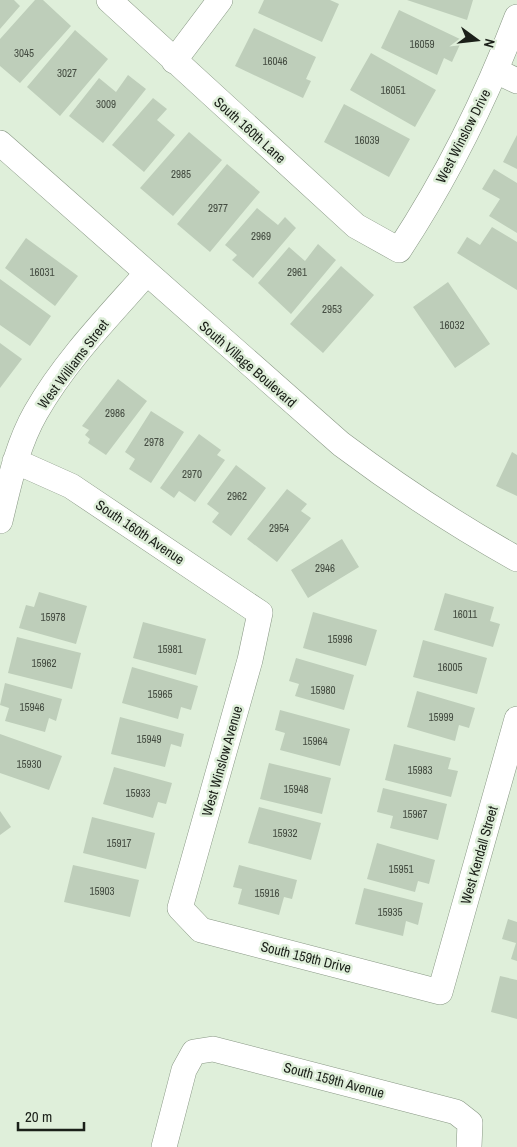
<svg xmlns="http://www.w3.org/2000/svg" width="517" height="1147" font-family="'Archivo Narrow',sans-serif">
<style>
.building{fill:#beceba}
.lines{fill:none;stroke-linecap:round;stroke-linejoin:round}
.minor-casing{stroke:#889784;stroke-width:26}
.minor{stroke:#fff;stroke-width:25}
.labels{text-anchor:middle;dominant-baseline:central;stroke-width:5;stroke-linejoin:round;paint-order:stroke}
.number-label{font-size:11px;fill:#444c41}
.street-label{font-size:14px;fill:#1b2019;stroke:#dfefda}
</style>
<rect width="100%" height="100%" fill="#dfefda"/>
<path class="building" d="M0 0H14L20 6 0 29Z
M35 0H43L71 26 20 83 0 66V39Z
M264 0H330L339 4 322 42 258 13Z
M407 0H473L467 20Z
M399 10 462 40 452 62 444 58 437 75 381 48Z
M254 28 316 57 306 79 311 81 303 98 235 66Z
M75 30 108 59 60 116 27 87Z
M371 53 436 90 415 127 350 90Z
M128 75 146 89 103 143 69 116 99 78 116 92Z
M153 98 167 109 157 120 175 135 144 172 112 145Z
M344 104 410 139 389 177 324 142Z
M189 132 222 160 173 216 140 188Z
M517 135V169L503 162Z
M227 164 260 192 210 252 177 224Z
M494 169 517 183V233L489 216 500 199 482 189Z
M257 208 278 225 285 217 296 228 253 278 232 260 237 255 225 245Z
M492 227 517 242V290L457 253 467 237 480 245Z
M26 238 78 276 55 306 5 268Z
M318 244 336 260 291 314 258 283 289 247 305 261Z
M341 266 374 295 323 353 290 324Z
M0 279 51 316 30 346 0 325Z
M448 282 490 344 455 368 413 307Z
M0 343 22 359 0 388Z
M118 379 147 401 106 455 88 443 90 439 85 435 89 430 82 426Z
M151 411 184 432 151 483 129 469 135 459 125 452Z
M199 434 221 450 217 455 225 460 195 502 179 491 174 498 160 488Z
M512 452 517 455V496L496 486Z
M236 465 266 488 231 536 212 522 219 513 207 504Z
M287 489 307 504 301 511 311 518 277 562 247 539Z
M342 539 359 567 308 598 291 570Z
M39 592 87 606 76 644 19 628 26 605 34 607Z
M445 593 494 607 490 621 500 624 493 647 434 630Z
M313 612 377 630 366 666 303 648Z
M143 622 206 639 196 675 133 658Z
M17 637 81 653 72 689 8 673Z
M423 640 487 658 477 694 413 677Z
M296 658 354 675 344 710 295 696 299 684 289 681Z
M132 667 198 686 191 710 181 707 178 719 122 703Z
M5 683 62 699 56 721 49 718 45 732 5 721 9 708 0 705Z
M417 691 475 708 469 728 459 725 455 741 407 727Z
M280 710 350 729 340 766 280 750 285 733 275 730Z
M120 717 184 734 181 747 171 744 165 767 111 754Z
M0 734 62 756 49 790 0 773Z
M394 744 451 758 448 769 458 771 451 797 385 780Z
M269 763 331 778 322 814 260 799Z
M114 767 172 783 166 804 158 802 153 818 103 804Z
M383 788 447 804 438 840 390 828 393 816 377 812Z
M259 807 321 823 311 860 248 843Z
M0 811 11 827 0 835Z
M92 817 155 833 146 869 83 853Z
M377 843 435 860 429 884 418 881 415 892 367 879Z
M73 865 139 880 130 917 64 902Z
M239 865 297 880 292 899 284 897 279 915 238 904 242 889 233 887Z
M364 888 423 903 418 925 406 921 403 936 355 924Z
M508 919 517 922V961L511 959 516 943 502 939Z
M500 976 517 980V1019L491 1012Z"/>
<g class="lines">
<defs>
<path id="minor" d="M109 0 356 226 399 250C447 177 486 98 517 17
M174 61 220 0
M496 71 517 81
M0 143 341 444C397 486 456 525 517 559
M15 461 71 486 260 613 250 660 180 908 201 930 440 992 517 719
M0 521C9 484 17 445 36 412 65 361 108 317 146 274
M164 1147 184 1070 194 1052 213 1049 456 1112 470 1123 469 1147"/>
</defs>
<use href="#minor" class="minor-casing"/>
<use href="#minor" class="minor"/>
</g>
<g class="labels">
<g class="number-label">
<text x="422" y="44">16059</text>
<text x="24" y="53">3045</text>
<text x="275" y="61">16046</text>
<text x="67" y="73">3027</text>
<text x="393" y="90">16051</text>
<text x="106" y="104">3009</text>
<text x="367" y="140">16039</text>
<text x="181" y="174">2985</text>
<text x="218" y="208">2977</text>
<text x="261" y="236">2969</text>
<text x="42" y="272">16031</text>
<text x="297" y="272">2961</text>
<text x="332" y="309">2953</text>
<text x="452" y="325">16032</text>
<text x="115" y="413">2986</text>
<text x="154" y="442">2978</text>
<text x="192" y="474">2970</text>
<text x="237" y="496">2962</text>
<text x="279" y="528">2954</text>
<text x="325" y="568">2946</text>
<text x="465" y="614">16011</text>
<text x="53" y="617">15978</text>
<text x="340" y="639">15996</text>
<text x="170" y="649">15981</text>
<text x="44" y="663">15962</text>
<text x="450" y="667">16005</text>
<text x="323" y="690">15980</text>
<text x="160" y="694">15965</text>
<text x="32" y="707">15946</text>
<text x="441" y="717">15999</text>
<text x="149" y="739">15949</text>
<text x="315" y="741">15964</text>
<text x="29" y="764">15930</text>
<text x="420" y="770">15983</text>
<text x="296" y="789">15948</text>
<text x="138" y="793">15933</text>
<text x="415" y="814">15967</text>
<text x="285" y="833">15932</text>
<text x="119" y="843">15917</text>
<text x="401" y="869">15951</text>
<text x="102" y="891">15903</text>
<text x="267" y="893">15916</text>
<text x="390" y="912">15935</text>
</g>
<g class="street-label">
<text transform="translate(250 130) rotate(42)">South 160th Lane</text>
<text transform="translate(463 136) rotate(-63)">West Winslow Drive</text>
<text transform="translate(73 364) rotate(-53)">West Williams Street</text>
<text transform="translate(248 364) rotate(41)">South Village Boulevard</text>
<text transform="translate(140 532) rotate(34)">South 160th Avenue</text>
<text transform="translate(222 761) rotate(-74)">West Winslow Avenue</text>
<text transform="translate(479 855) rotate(-74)">West Kendall Street</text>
<text transform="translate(306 957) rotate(14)">South 159th Drive</text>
<text transform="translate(334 1080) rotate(15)">South 159th Avenue</text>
</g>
</g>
<g transform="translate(477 40) rotate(105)" stroke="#dfefda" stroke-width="4" paint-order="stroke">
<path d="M0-4L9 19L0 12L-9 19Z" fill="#1b2019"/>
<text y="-8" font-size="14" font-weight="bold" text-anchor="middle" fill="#1b2019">N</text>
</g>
<path d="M18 1122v8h66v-8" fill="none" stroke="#1b2019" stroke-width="2.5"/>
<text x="25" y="1122" font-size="15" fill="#1b2019" stroke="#dfefda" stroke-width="4" paint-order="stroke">20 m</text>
</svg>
